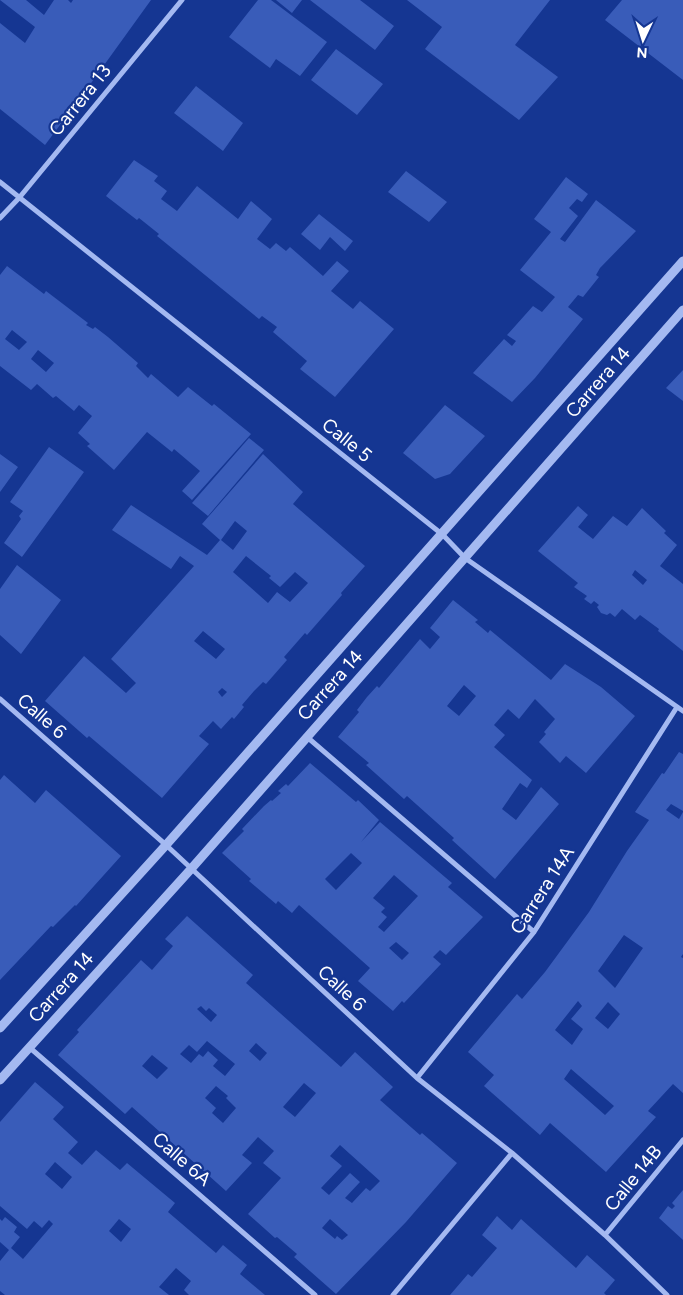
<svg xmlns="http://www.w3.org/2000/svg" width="683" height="1295" font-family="Figtree,sans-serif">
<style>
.building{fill:#395cb9;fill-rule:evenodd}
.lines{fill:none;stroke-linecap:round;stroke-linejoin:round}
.minor{stroke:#a4b9f1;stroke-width:5}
.tertiary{stroke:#a4b9f1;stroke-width:9}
.labels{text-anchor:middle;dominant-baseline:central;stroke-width:4.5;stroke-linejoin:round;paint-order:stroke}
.street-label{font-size:19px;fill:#fff;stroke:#153692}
</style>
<rect width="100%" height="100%" fill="#153692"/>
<path class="building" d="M0 0H26L44 15 54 0H68L71 3 73 0H151L89 86 87 84 67 112 69 113 45 145 0 109V23L25 43 35 27Z
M258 0H271L327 42 300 76 276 59 270 68 229 37Z
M276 0H302L292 13Z
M310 0H360L394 26 375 50Z
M407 0H550L515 45 558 77 519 120 425 49 442 27Z
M622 0H683V80L605 20Z
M336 49 383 84 357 115 311 80Z
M196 86 243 123 223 151 174 113Z
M134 160 158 176 154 181 167 191 161 199 177 211 197 186 238 219 251 201 272 219 257 239 270 249 276 243 286 251 290 247 323 276 337 261 349 271 331 291 353 309 360 301 394 329 335 397 300 369 307 361 273 332 277 327 262 316 259 319 157 236 159 234 139 218 137 220 106 196Z
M406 171 447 202 429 222 388 192Z
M566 177 588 194 582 202 577 199 569 208 578 216 560 239 565 242 596 200 636 231 600 268 596 275 599 277 583 297 578 295 568 307 583 319 535 378 512 402 473 373 504 339 512 346 516 341 507 335 533 306 542 312 555 297 520 270 551 232 534 219Z
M319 214 353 241 345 251 330 237 320 250 301 234Z
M7 266 44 294 46 291 88 323 86 325 93 329 95 327 108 337 138 363 136 366 148 378 151 374 178 397 188 387 212 406 214 404 251 434 192 500 182 491 200 471 174 449 172 452 147 432 114 470 87 446 90 444 78 433 92 416 79 405 74 411 56 396 53 398 37 384 31 390 0 366V275ZM12 330 27 342 19 350 5 339ZM38 350 54 363 46 372 31 359Z
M683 370V401L666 388Z
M445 405 485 436 450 474 435 479 403 453Z
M249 438 264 450 208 516 192 503Z
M49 447 84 472 22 557 4 543 21 519 19 516 23 511 10 502Z
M0 454 18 467 0 492Z
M263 454 303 492 293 504 365 566 341 593 342 595 307 635 305 633 284 657 287 660 266 684 263 682 254 691 242 705 244 707 234 719 232 717 221 729 213 721 199 736 209 744 162 798 89 736 87 738 45 701 84 656 126 693 136 683 111 659 194 566 180 556 171 569 112 530 131 505 207 555 220 540 202 524ZM235 521 247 531 233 550 221 540ZM246 556 271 576 269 578 280 587 295 572 308 583 290 602 277 592 268 603 233 572ZM203 631 225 649 216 659 194 641ZM222 688 227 692 222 697 218 692Z
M578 506 588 515 578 527 593 539 613 516 627 526 642 508 666 531 664 533 677 545 660 566 683 584V651L658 631 659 629 640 615 635 620 622 609 615 617 610 613 607 615 601 613 597 607 599 605 594 601 591 604 584 599 587 596 574 587 578 583 538 551ZM635 570 647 580 643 585 632 575Z
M17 565 61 600 21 654 0 635V589Z
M453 600 478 620 475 622 488 633 490 630 551 680 565 664 601 687 635 716 586 773 566 756 560 763 539 742 546 734 544 732 555 719 535 699 519 719 508 709 494 725 505 735 494 747 532 780 527 788 520 783 502 809 516 820 541 787 559 804 495 879 452 840 454 838 407 796 404 799 366 765 369 763 338 737 359 712 357 710 367 697 377 686 379 688 420 639 430 649 440 637 430 628ZM464 685 476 696 459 716 447 706Z
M679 752 683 754V811L671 804 666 810 679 819 683 812V954L681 957 683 958V1093L673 1084 648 1111 656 1117 606 1172 550 1123 540 1135 484 1086 494 1075 468 1052 517 994 522 999 545 972 589 912 627 851 649 820 635 812 662 773 664 774ZM624 935 643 948 615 988 598 971ZM578 1001 582 1006 571 1019 583 1029 572 1045 555 1030ZM608 1002 620 1014 608 1029 595 1018ZM571 1069 614 1106 605 1115 564 1079Z
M310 763 356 802 358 800 379 820 361 842 380 822 452 883 448 887 483 917 446 955 440 950 433 957 441 964 404 1003 402 1001 393 1011 358 981 370 968 299 905 292 913 278 901 276 904 249 881 251 879 222 853 244 831 242 829 264 806 271 800 272 801 281 793 278 791 286 784 288 786ZM351 853 362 863 336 890 325 879ZM394 875 418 896 384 932 378 927 387 917 381 912 385 908 373 898ZM396 942 409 953 402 960 389 948Z
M4 775 35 803 46 790 121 856 76 906 75 905 53 927 51 926 0 980V780Z
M187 916 253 975 246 983 341 1067 355 1052 393 1087 380 1100 420 1135 422 1133 457 1163 406 1222 336 1294 294 1257 297 1254 277 1237 275 1238 248 1214 281 1178 263 1163 274 1151 258 1137 242 1155 252 1163 226 1191 132 1107 125 1114 58 1055 79 1032 77 1030 141 960 152 970 173 946 165 939ZM201 1006 206 1011 209 1008 217 1015 211 1022 197 1009ZM207 1041 235 1064 225 1076 213 1066 218 1060 208 1051 203 1057 199 1054 191 1063 180 1054 189 1045 197 1052ZM256 1043 267 1053 260 1061 249 1051ZM152 1055 168 1068 157 1079 142 1066ZM304 1083 316 1093 295 1117 283 1107ZM216 1086 228 1096 226 1098 236 1108 223 1123 212 1113 216 1108 205 1098ZM340 1145 380 1181 370 1191 366 1188 352 1203 345 1198 360 1182 350 1173 329 1195 321 1188 342 1166 330 1156ZM330 1219 348 1235 342 1240 337 1236 335 1239 322 1228Z
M35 1082 64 1107 53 1119 78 1142 68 1153 82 1165 96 1150 120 1170 127 1163 175 1203 168 1212 216 1253 223 1245 247 1265 240 1274 265 1295H189L184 1290 191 1281 176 1268 159 1287 169 1295H5L0 1291V1261L9 1250 0 1242V1219L2 1221 5 1217 17 1227 14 1232 20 1237 11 1248 23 1259 53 1224 49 1220 42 1228 34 1221 27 1229 0 1206V1122ZM55 1162 72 1177 62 1189 45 1174ZM119 1219 131 1229 121 1242 109 1231Z
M683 1190V1240L659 1218 668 1206 672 1209 675 1206 672 1203Z
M497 1216 512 1230 521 1219 576 1268 587 1255 615 1280 604 1293 606 1295H450L468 1274 472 1277 497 1248 482 1235Z"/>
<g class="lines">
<path class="minor" d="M0 182 443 535 465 558 683 711
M0 218 19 198 182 0
M0 699 166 845 417 1078 512 1153 605 1235 667 1295
M307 737 534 932
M29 1047 315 1295
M417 1078 534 932 677 707
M605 1235 683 1140
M393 1295 512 1153"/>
<path class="tertiary" d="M0 1028 166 845 683 261
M0 1080 191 869 683 310"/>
</g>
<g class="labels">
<g class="street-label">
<text transform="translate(80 100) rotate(-51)">Carrera 13</text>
<text transform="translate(598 382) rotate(-49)">Carrera 14</text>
<text transform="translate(347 440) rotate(39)">Calle 5</text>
<text transform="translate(330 685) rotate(-48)">Carrera 14</text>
<text transform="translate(42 716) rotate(41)">Calle 6</text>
<text transform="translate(542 890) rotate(-57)">Carrera 14A</text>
<text transform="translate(61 987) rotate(-48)">Carrera 14</text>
<text transform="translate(342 988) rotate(43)">Calle 6</text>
<text transform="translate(182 1159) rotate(41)">Calle 6A</text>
<text transform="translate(633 1178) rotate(-51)">Calle 14B</text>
</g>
</g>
<g transform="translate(643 40) rotate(184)" stroke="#153692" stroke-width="4" paint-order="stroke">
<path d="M0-4L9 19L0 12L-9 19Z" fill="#ffffff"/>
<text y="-8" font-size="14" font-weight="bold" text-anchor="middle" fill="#ffffff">N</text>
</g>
</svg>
